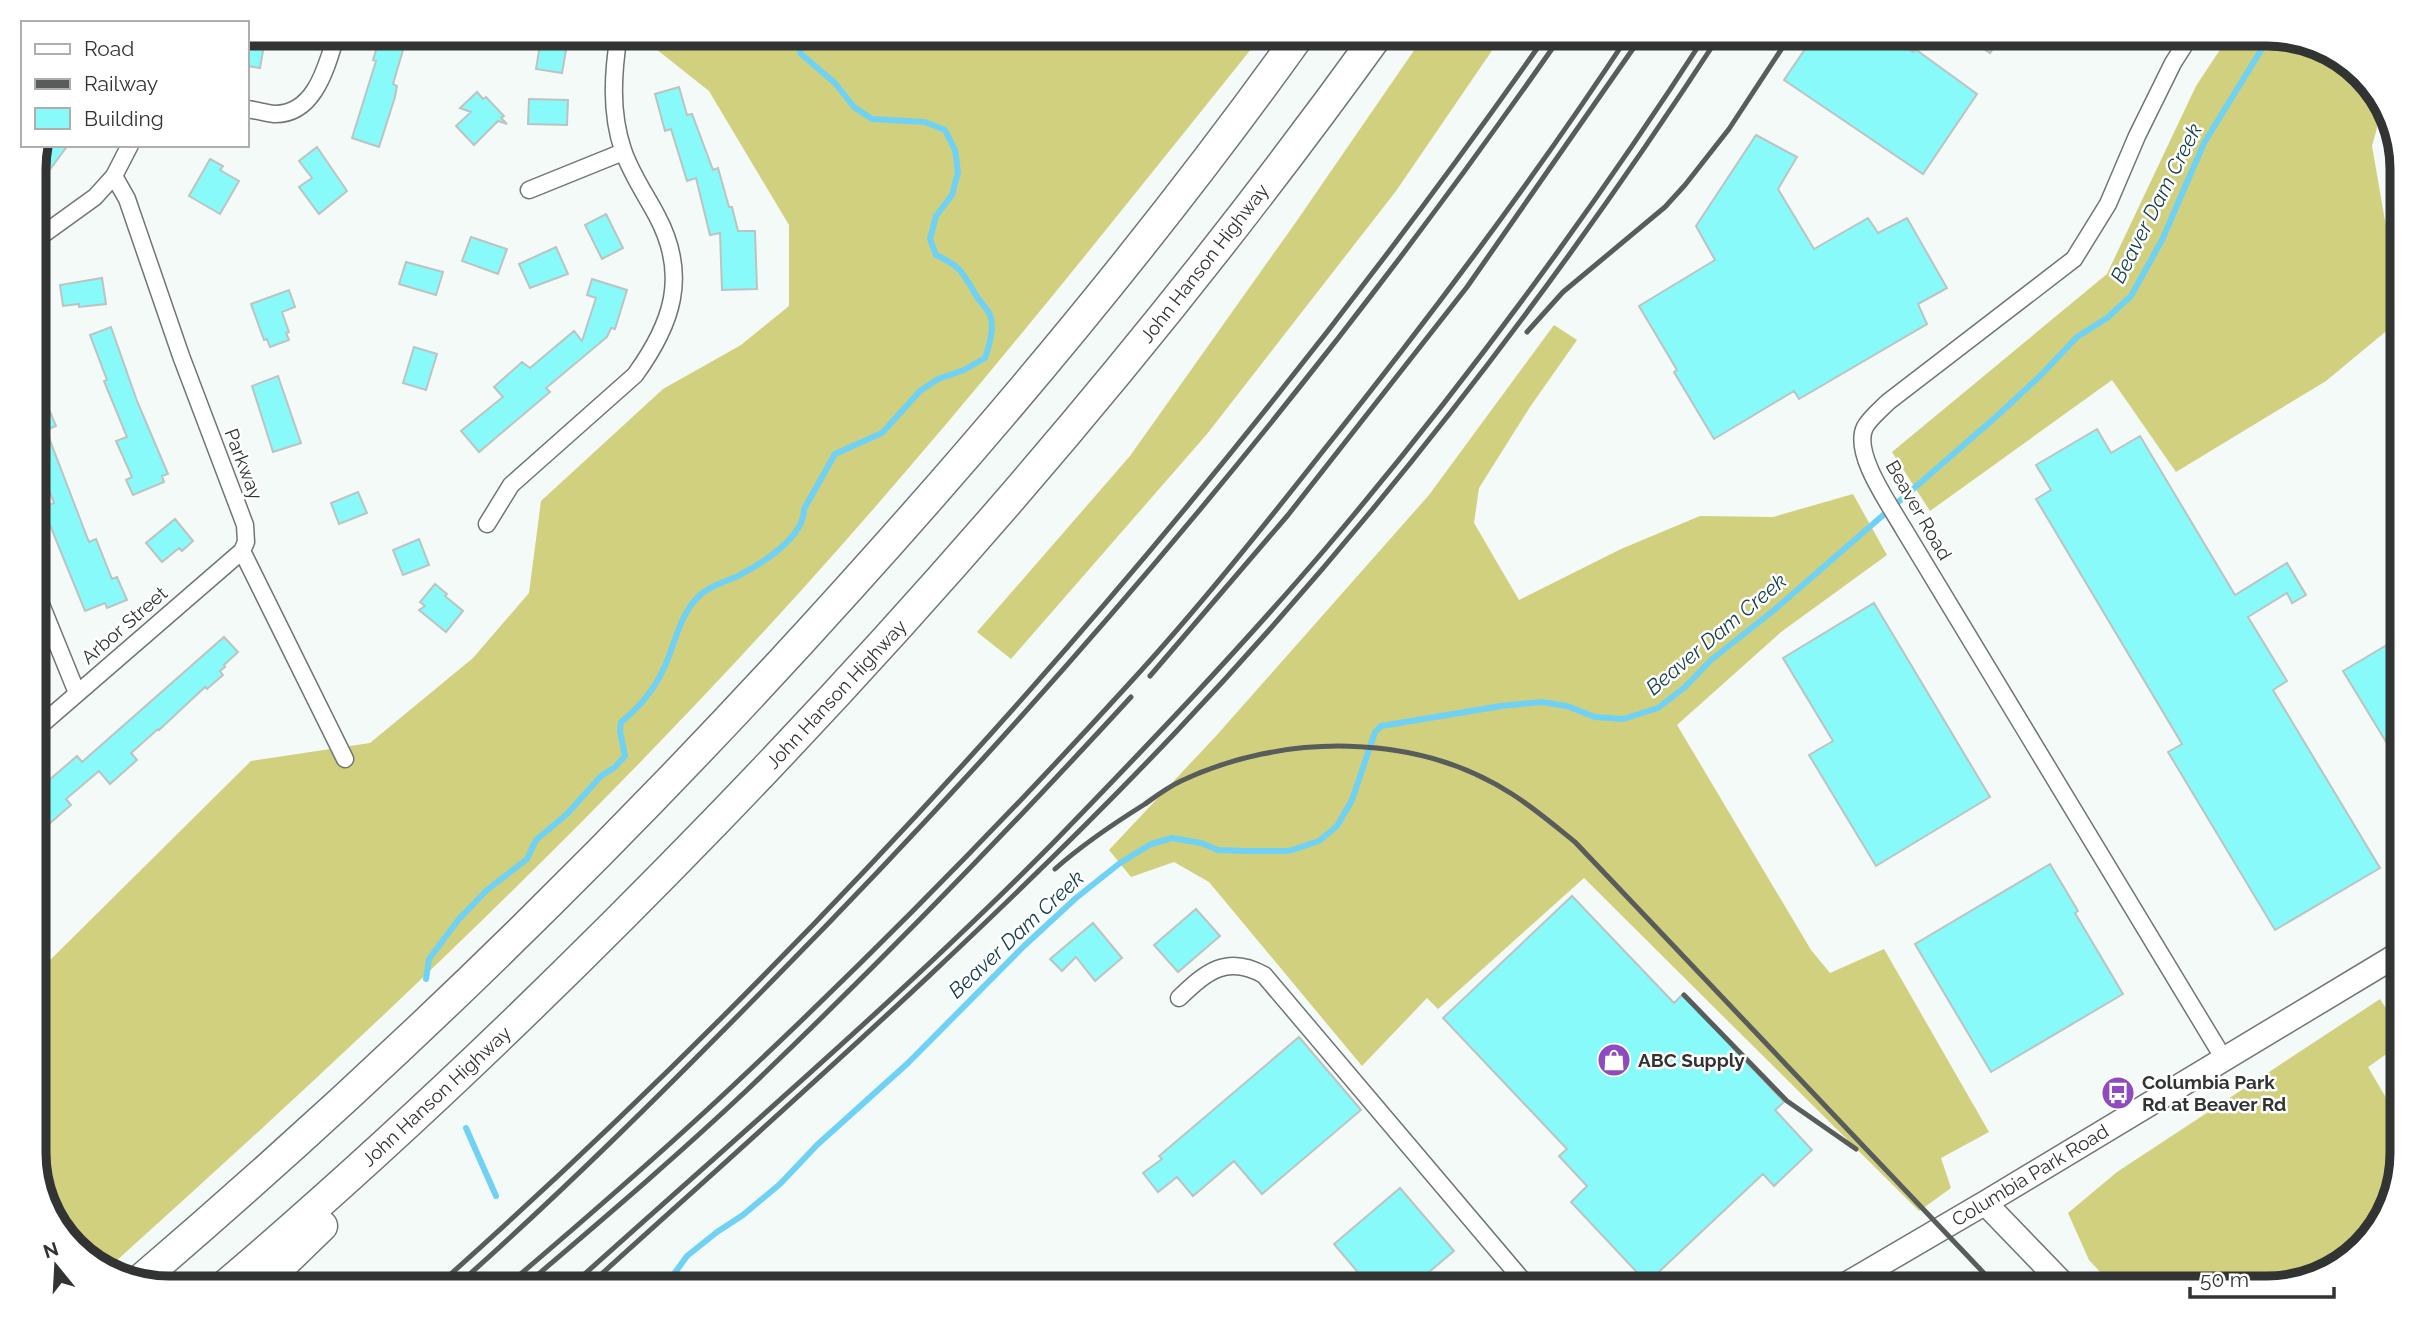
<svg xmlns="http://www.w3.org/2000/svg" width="2435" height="1322" font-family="Raleway,sans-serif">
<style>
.forest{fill:#d0d07e}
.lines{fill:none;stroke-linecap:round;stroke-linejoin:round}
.stream{stroke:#6fd2f4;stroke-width:6}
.building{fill:#88faf9;stroke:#bcc3c3;stroke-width:2}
.street-casing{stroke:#707673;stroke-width:19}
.secondary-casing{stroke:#707673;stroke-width:26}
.highway-casing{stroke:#707673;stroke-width:33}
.street{stroke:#fff;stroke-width:16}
.secondary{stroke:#fff;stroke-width:23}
.highway{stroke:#fff;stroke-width:30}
.rail{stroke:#585c5a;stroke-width:5}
.labels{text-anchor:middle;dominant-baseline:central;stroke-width:5;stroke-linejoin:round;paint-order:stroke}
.street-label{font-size:19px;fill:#313432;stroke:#fff}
.poi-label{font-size:19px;font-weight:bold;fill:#313432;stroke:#fff;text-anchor:start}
.water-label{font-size:21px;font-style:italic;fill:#103d4b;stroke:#fff}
.rim{fill:none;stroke:#313432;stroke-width:9}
</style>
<rect width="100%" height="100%" fill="#f4faf7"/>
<path class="forest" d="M652 33H1264C1125 206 987 381 840 547 612 805 361 1041 105 1271L56 1228 34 1163V976L251 761 370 743 473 658 529 593 541 501 663 389 741 345 789 306V225L709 91 651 45Z
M1426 33H1504L1396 191 1207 434 1011 659 977 632 1130 456 1296 222Z
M2231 33H2266L2327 47 2379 94 2383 106 2372 146 2402 318 2326 381 2176 472 2112 380 1930 511 1892 452 2107 274 2196 86Z
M1554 325 1577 340 1530 407 1479 488 1474 523 1519 600 1621 549 1700 516 1773 517 1853 494 1887 555 1781 632 1677 725 1811 950 1830 973 1884 949 1989 1132 1941 1158 1951 1188 1919 1211 1584 878 1438 1009 1427 998 1362 1066 1209 882 1174 862 1131 877 1109 850 1216 736 1429 495Z
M2380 999 2402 1034V1043L2368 1067 2402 1125V1153L2388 1214 2334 1270 2267 1289H2116L2089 1260 2068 1213 2117 1172Z"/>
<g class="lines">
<path class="stream" d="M426 979 429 959 459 919 487 890 527 859 536 840 567 814 601 776 615 767 625 756 620 731 621 722C640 707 654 690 664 668 675 644 680 613 700 595 711 585 725 582 738 576 761 564 804 538 804 509L835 454 882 433 920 391 938 379 964 370 985 358C989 346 995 328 990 315 987 308 981 303 977 297 963 273 962 267 936 255L930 239 936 216 952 195 958 172 955 150 945 130 925 122 872 119 854 107 835 83 801 54 794 33
M466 1128 496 1196
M670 1289 674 1274 687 1256 717 1232 743 1215 780 1184 817 1145 908 1063 1024 946 1076 898 1120 863 1151 844 1172 838 1201 843 1218 850 1246 851H1289L1319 841 1337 826 1352 800 1375 732 1381 726 1501 706 1542 702 1567 706 1595 717 1623 719 1658 708 1685 687 1711 660 1773 611 1997 416 2041 375 2077 337 2107 318 2131 296 2162 240 2204 143 2271 34"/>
</g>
<path class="building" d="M381 33H408L393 84 397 86 395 97 379 147 352 138 376 61 373 60Z
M542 33H569L562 73 536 69Z
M1816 33H1886L1913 52 1915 49 1977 94 1923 174 1784 80Z
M1960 33H2003L1990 53Z
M247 35 265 39 260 68 247 66Z
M679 87 687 115 692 114 713 170 718 168 729 207H732L738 231H755L757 289 722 290 720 233 710 235 696 178 687 181 671 129 665 131 655 94Z
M477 92 483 99 486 97 504 116 501 118 507 124 498 121 474 145 456 126 471 112 460 108Z
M529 99 568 100 567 125 528 124Z
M1756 135 1797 157 1778 189 1814 249 1868 218 1878 233 1907 218 1947 288 1918 304 1927 324 1799 399 1794 391 1714 439 1674 372 1677 370 1639 306 1715 260 1696 226Z
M44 145H68L34 191V160Z
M317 147 347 191 319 214 299 187 312 178 299 161Z
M210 159 223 166 220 170 239 181 220 214 189 196Z
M606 214 623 248 602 259 585 225Z
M471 237 507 249 498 274 462 261Z
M556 247 568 274 530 288 519 264Z
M406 262 443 272 436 295 399 284Z
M102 278 106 304 79 307V304L63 306 60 285Z
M592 279 627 290 615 329 611 328 607 337 546 388 550 392 479 452 461 431 503 397 494 387 522 362 530 368 574 331 582 341 596 298 587 295Z
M289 290 295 307 282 312 289 332 286 333 289 340 270 347 267 339 264 340 251 304Z
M111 327 137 401 168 474 162 476 164 482 133 495 126 480 132 477 116 441 127 437 104 381 107 380 90 335Z
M414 347 437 354 426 390 403 383Z
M278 376 301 443 273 452 252 386Z
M34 401 38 410 48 407 56 426 46 430 87 537 89 542 96 539 112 579 117 577 127 600 107 608 105 603 85 611 45 513 48 512 46 506 54 503 34 451Z
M2097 429 2111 453 2140 436 2235 595 2287 563 2306 595 2292 603 2287 593 2248 617 2287 681 2273 690 2380 868 2275 930 2168 752 2182 744 2036 499 2051 490 2036 465Z
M358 492 367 513 339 524 331 503Z
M175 519 193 541 182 551 179 548 162 562 146 543Z
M419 539 429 565 403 575 393 550Z
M435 584 447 594 445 596 463 611 446 632 419 610 425 606 420 602Z
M1874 603 1990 797 1876 866 1809 755 1833 741 1783 658Z
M2402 636V768L2343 671Z
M224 637 238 652 224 665 225 667 220 671 223 675 207 689 205 687 159 730 158 729 131 753 137 760 110 784 99 771 66 799 71 805 34 837V793L77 756 82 762Z
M2050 864 2078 911 2075 913 2123 994 1991 1072 1915 944Z
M1572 896 1674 1003 1683 994 1784 1102 1775 1110 1812 1150 1774 1186 1763 1174 1647 1283 1571 1202 1587 1186 1559 1156 1567 1149 1443 1018Z
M1196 909 1220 936 1178 972 1154 945Z
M1093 923 1122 958 1095 981 1076 957 1062 971 1050 959Z
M1299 1037 1361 1110 1262 1194 1234 1161 1193 1196 1177 1177 1158 1192 1143 1173 1162 1159 1159 1156Z
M1400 1188 1454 1251 1409 1289H1372L1334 1244Z"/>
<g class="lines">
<defs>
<path id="street" d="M2192 33 2173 63 2137 136 2108 204 2074 259 1888 402C1880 410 1870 418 1865 427 1852 453 1890 505 1903 528L2224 1059
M247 109C256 110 265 113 274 114 316 115 327 64 337 33
M114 176 127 199 181 356 245 525 246 542 242 551 345 759
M529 190 623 152
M34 241 95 197 114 176 130 145
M487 524 511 485 635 375C672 324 689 276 657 216 646 195 631 174 623 150 610 112 613 72 619 33
M34 587 77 693
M34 731 242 551
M1179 998C1206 972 1227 954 1264 975L1530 1289"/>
<path id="secondary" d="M1985 1203 2068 1289
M1838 1289 1985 1203 2402 952"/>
<path id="highway" d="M138 1282C393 1064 627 835 851 586 1010 410 1163 226 1301 33
M221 1289C394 1142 557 985 715 822 954 575 1178 312 1379 33
M257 1289 322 1226"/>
</defs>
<use href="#street" class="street-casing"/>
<use href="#secondary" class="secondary-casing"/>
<use href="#highway" class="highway-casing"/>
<use href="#street" class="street"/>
<use href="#secondary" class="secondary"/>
<use href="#highway" class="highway"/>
<path class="rail" d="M1527 332 1563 292 1665 207 1685 185 1729 129 1792 33
M1150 676 1288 515 1467 287 1644 33
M1055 869C1083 844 1113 824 1145 804 1156 796 1168 787 1181 781 1282 733 1416 732 1512 794 1534 808 1554 825 1575 842L1999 1289
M1684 995 1787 1101 1856 1149
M434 1289C850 919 1229 488 1548 33
M453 1289C565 1190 671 1084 775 978 1063 686 1329 370 1563 33
M503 1289C583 1221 663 1152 739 1080 873 954 1003 822 1127 686 1196 611 1260 531 1323 451 1431 316 1535 178 1630 33
M521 1289C597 1224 674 1159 747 1090 880 963 1007 832 1131 697
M568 1289C731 1142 899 999 1053 843 1146 747 1239 650 1326 548 1464 385 1591 213 1707 33
M585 1289C786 1107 989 929 1175 733 1379 517 1560 281 1721 33"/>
</g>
<defs>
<symbol id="shop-disc" viewBox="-11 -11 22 22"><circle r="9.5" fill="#8e4abe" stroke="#fff"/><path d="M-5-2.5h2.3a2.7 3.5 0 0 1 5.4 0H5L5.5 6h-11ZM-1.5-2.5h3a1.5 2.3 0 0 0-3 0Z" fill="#fff"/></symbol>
<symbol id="bus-disc" viewBox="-11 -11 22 22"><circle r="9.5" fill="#8e4abe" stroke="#fff"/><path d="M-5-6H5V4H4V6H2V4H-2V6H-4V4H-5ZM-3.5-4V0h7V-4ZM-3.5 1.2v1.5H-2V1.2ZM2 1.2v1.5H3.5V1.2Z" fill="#fff"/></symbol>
</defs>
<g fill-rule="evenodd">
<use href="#shop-disc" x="1595" y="1041" width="38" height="38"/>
<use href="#bus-disc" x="2099" y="1074" width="38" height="38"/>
</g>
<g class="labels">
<g class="street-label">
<text transform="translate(1204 263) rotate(-52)">John Hanson Highway</text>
<text transform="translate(244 464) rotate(69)">Parkway</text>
<text transform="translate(1919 510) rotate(60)">Beaver Road</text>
<text transform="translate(124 625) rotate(-41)">Arbor Street</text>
<text transform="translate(836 694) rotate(-47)">John Hanson Highway</text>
<text transform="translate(436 1096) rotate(-43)">John Hanson Highway</text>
<text transform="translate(2030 1175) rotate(-31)">Columbia Park Road</text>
</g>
<g class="poi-label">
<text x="1638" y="1060">ABC Supply</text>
<text x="2142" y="1082">Columbia Park<tspan x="2142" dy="22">Rd at Beaver Rd</tspan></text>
</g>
<g class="water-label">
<text transform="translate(2156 203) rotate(-63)">Beaver Dam Creek</text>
<text transform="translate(1716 634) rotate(-40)">Beaver Dam Creek</text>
<text transform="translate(1016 934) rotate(-43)">Beaver Dam Creek</text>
</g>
</g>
<path d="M0 0H2435V1322H0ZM169 46H2267A123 123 0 0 1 2390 169V1153A123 123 0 0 1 2267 1276H169A123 123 0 0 1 46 1153V169A123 123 0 0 1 169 46Z" fill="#fff" fill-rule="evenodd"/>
<path class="rim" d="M169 46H2267A123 123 0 0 1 2390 169V1153A123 123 0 0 1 2267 1276H169A123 123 0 0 1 46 1153V169A123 123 0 0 1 169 46Z"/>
<rect x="21" y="21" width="228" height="126" fill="#ffffff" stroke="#adaead" stroke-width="2"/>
<rect x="35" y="44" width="35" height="10" fill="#ffffff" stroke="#adaead" stroke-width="2"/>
<text x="84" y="56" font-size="21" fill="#313432">Road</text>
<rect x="35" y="79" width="35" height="10" fill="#585c5a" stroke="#adaead" stroke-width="2"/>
<text x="84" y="91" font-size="21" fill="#313432">Railway</text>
<rect x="35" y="108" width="35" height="21" fill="#88faf9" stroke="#adaead" stroke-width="2"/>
<text x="84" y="126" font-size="21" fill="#313432">Building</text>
<g transform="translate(56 1266) rotate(342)" stroke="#ffffff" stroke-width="5" paint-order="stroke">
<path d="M0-5L12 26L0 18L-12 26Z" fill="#313432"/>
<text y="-10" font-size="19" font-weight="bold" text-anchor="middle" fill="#313432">N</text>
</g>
<path d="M2190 1287v10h144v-10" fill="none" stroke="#313432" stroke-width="3.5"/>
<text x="2200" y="1287" font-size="21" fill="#313432" stroke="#ffffff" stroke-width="5" paint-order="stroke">50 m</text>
</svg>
